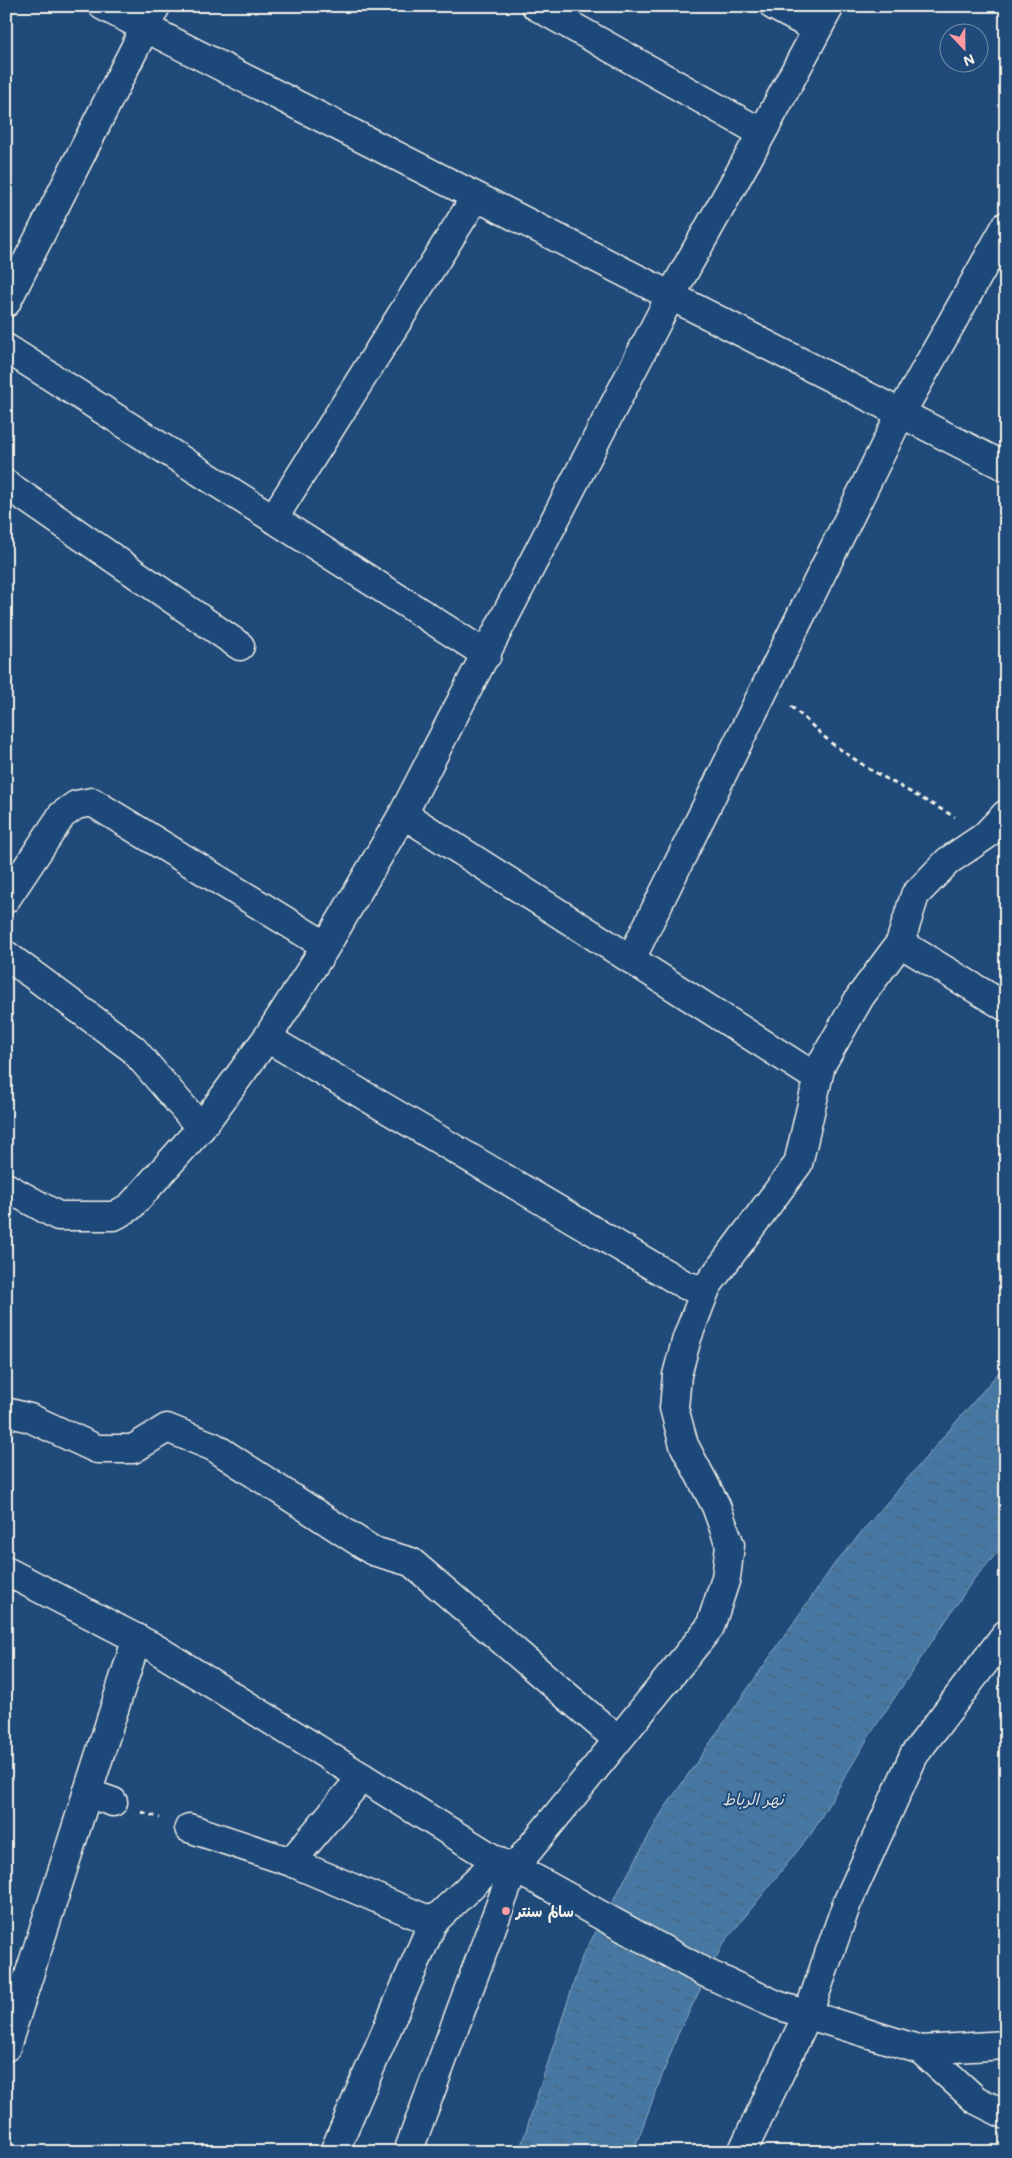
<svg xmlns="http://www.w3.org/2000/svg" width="1012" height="2158" font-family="Mali,'Playpen Sans Arabic',sans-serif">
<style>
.water{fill:url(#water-ripples);stroke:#8ca8bf}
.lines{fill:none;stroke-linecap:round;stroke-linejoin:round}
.minor-casing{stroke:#f4f1e8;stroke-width:31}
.major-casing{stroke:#f4f1e8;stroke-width:31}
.path{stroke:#f4f1e8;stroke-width:3;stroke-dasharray:5 4;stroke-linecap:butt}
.minor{stroke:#1f4a7a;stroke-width:28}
.major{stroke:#1f4a7a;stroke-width:28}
.poi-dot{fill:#ff9aa2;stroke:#1f4a7a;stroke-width:2}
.labels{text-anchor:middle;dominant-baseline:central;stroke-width:4;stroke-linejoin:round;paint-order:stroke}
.poi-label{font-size:15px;font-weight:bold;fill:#f4f1e8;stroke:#1f4a7a;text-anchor:start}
.water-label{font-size:16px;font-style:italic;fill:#dadfde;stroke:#1f4a7a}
</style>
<defs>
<pattern id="water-ripples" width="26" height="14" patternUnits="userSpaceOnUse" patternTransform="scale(1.25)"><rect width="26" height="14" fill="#4678a3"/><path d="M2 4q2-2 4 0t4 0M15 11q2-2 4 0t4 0" fill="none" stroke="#476279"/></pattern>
</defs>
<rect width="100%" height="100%" fill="#1f4a7a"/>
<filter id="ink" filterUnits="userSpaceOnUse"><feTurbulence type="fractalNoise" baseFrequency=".02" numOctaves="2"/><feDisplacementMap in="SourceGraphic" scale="10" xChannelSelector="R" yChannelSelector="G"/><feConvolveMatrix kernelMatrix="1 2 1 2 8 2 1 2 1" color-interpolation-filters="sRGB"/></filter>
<g filter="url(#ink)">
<path class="water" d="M1006 1364V1543L973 1580 871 1733 811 1834 723 1944 678 2034 633 2152H519L582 1957 662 1812 835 1563Z"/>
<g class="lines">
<defs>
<path id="minor" d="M103 6 1006 467
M536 6 762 133
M774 6 817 29
M6 303 156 6
M6 348 487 655
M6 484 240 646
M273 519 475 198
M403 814 817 1078
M6 899 62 815 76 805 92 802 326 946
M900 943 915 895 948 861 985 836 1006 814
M6 955 133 1049 201 1128
M631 959 900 415 1006 226
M267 1038 685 1285 698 1289 707 1286 798 1164 821 1065 860 997 900 943 1006 1007
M6 1187 58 1216H114L130 1207 201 1128 267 1038 326 946 403 814 670 297 762 133 830 6
M6 1412 30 1418 97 1449H133L167 1428 214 1447 373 1551 411 1562 618 1740
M87 1793 113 1802
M189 1828 291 1862 362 1777
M291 1862 433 1922 497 1861
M6 2047 137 1638
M334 2152 433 1922
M408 2152 514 1868 710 1627 726 1578 730 1545 716 1506 684 1445 674 1408 677 1375 687 1338 707 1286
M742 2152 808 2014 847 1903 914 1755 1006 1634"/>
<path id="major" d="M6 1571 153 1647 497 1861 537 1880 704 1972 777 2005 921 2050 1006 2045
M921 2050 976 2100 1006 2115"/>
</defs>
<use href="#minor" class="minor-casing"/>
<use href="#major" class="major-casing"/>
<path class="path" d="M791 706 831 743 869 769 955 817
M142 1812 160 1818"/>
<use href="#minor" class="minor"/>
<use href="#major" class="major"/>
</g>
</g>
<circle class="poi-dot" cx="506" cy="1911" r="5"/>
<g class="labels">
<g class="poi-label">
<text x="516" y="1911">سالم سنتر</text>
</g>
<g class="water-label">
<text x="753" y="1798">نهر الرباط</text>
</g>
</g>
<rect width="1012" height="2158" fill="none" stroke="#1f4a7a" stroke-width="25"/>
<rect x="12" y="12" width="987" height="2133" fill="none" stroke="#f4f1e8" stroke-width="2" filter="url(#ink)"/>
<g transform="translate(964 48) rotate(158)"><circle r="24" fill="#1f4a7a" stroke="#748da6"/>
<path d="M0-4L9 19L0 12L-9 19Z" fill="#ff9aa2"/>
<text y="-8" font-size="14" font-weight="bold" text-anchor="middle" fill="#f4f1e8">N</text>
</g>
</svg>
